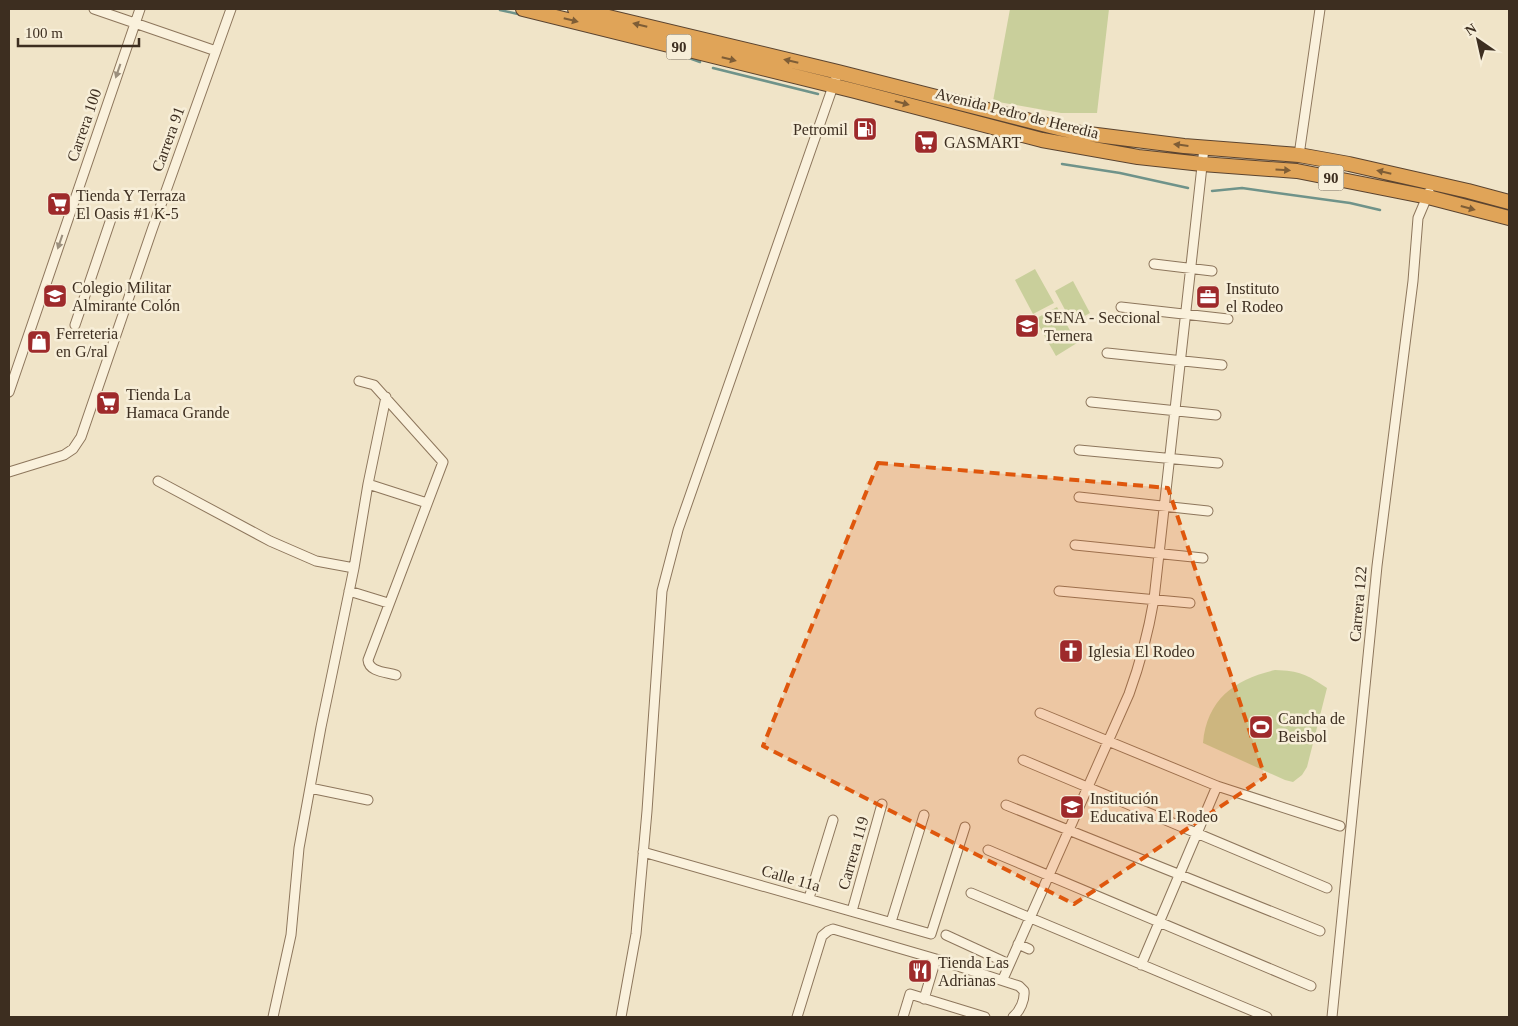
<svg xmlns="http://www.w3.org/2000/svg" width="1518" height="1026" font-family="'Times New Roman',serif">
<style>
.green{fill:#c9cf9b}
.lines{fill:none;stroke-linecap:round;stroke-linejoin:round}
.stream{stroke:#6f938a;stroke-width:2.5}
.minor-casing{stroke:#8d765c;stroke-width:11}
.highway-casing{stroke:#5b4430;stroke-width:16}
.minor{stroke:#faf1dc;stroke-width:9}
.highway{stroke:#e0a458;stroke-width:14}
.oneway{fill:#7e5d36}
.oneway2{fill:#9c907e}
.marked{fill:#df570d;fill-opacity:0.2;stroke:#df570d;stroke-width:4;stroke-dasharray:10 6;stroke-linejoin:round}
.labels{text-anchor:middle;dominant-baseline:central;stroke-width:5;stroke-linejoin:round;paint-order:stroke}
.shield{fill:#f7eed8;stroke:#756857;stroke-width:1}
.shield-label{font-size:15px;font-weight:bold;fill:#3d2e20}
.street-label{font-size:16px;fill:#3d2e20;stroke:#f7eed8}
.poi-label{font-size:16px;fill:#3d2e20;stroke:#f7eed8;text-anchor:start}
</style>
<rect width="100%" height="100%" fill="#f0e4c8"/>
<path class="green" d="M1010 9H1109L1097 113H1061L993 101Z
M1035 269 1054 303 1033 314 1015 280Z
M1073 281 1090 313 1072 323 1055 291Z
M1057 307 1077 343 1056 356 1035 319Z
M1275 670C1300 671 1306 674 1327 688L1307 767 1302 775 1293 782 1285 780 1203 743C1207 699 1235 679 1275 670Z"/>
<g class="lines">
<path class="stream" d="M500 10 522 15
M678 54 700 62
M713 68 818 94
M1062 164 1120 173 1188 188
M1212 191 1242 188 1350 203 1380 210"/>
<defs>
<path id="minor" d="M94 9 216 51
M1299 155 1320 9
M1154 264 1212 271
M1121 307 1228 319
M75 325 112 216
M1107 353 1222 365
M359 381 374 385 443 462 368 660C369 672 386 672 396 675
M9 392 140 9
M1091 402 1216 415
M1079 450 1218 463
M9 472 64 455 73 449 81 437 152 230 231 9
M158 481 270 541 316 561 354 568
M368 484 427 503
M1079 497 1208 511
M1075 545 1203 558
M349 591 388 603
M1059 591 1190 603
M1040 713 1217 786 1340 826
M1023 760 1327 888
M310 788 368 800
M1006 805 1320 931
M988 850 1311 986
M643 852 931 934 965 827
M971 893 1267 1017
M809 898 833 820
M852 911 882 804
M891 922 924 815
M946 935 1009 964
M1018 944 1029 949
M1141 965 1217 786
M1003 979 1129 694C1141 661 1148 634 1154 599L1204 148
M924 999 936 959
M273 1017 291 935 299 848 321 727 354 568 368 484 386 397
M621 1017 636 934 647 811 662 591 678 530 838 72
M797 1017 822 936 828 931 833 929 936 959 1019 986 1024 991C1025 1000 1020 1011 1013 1017
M903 1017 910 994 985 1017
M1332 1017 1377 566 1413 281 1418 218 1429 192"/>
<path id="highway" d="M523 9 855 91 1042 140 1138 157 1202 164 1297 171 1428 197 1509 218
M575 9 838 72 1062 129 1081 133 1184 146 1299 155 1349 164 1468 191 1509 202"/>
</defs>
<use href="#minor" class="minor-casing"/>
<use href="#highway" class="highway-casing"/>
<use href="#minor" class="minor"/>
<use href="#highway" class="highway"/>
</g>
<defs><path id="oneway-solid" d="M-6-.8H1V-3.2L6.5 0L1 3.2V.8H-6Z" transform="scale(1.25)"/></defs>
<g class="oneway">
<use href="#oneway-solid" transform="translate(571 20) rotate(14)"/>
<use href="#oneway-solid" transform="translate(640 25) rotate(-166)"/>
<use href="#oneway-solid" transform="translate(729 59) rotate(14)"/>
<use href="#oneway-solid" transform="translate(791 61) rotate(-167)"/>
<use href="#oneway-solid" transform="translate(902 103) rotate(15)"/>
<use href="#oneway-solid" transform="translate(1181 145) rotate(-173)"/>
<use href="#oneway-solid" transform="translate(1283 170) rotate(4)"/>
<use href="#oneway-solid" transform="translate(1384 172) rotate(-167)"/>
<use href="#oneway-solid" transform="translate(1468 208) rotate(15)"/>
</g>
<g class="oneway2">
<use href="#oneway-solid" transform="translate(118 71) rotate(109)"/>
<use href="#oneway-solid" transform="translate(60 242) rotate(109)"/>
</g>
<path class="marked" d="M878 463 1168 488 1265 777 1074 904 763 746Z"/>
<defs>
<symbol id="fuel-square" viewBox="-11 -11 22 22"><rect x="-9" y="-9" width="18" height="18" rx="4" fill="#9e2a2b" stroke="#f7eed8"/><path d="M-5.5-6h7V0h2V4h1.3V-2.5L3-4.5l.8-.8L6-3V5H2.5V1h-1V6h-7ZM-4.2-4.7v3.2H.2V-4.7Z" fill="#fff"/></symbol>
<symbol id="supermarket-square" viewBox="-11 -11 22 22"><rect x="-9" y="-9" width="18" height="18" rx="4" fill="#9e2a2b" stroke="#f7eed8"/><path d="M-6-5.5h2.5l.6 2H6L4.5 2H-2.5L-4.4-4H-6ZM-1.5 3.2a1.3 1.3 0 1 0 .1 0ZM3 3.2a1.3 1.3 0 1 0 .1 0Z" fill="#fff"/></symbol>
<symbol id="school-square" viewBox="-11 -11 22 22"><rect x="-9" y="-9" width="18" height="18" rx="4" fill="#9e2a2b" stroke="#f7eed8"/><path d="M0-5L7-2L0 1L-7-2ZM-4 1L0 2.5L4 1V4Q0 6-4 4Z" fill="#fff"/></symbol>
<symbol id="office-square" viewBox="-11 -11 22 22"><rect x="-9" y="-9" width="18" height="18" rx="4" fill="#9e2a2b" stroke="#f7eed8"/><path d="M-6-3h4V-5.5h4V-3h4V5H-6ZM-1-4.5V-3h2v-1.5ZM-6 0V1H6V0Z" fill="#fff"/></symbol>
<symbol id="university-square" viewBox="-11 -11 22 22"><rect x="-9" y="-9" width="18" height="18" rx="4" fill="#9e2a2b" stroke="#f7eed8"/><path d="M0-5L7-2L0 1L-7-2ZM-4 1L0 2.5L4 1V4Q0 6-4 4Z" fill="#fff"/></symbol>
<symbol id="shop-square" viewBox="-11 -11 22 22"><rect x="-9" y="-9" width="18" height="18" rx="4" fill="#9e2a2b" stroke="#f7eed8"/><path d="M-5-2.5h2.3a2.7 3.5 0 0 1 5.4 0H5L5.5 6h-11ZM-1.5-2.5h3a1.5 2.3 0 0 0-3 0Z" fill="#fff"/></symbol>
<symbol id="church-square" viewBox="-11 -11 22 22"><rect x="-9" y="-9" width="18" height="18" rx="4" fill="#9e2a2b" stroke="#f7eed8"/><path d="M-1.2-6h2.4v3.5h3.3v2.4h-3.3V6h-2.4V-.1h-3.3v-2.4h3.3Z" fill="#fff"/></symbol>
<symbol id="stadium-square" viewBox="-11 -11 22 22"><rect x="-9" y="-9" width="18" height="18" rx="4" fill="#9e2a2b" stroke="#f7eed8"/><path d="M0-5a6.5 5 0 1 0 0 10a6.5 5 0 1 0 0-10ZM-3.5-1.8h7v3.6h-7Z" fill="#fff"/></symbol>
<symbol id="restaurant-square" viewBox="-11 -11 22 22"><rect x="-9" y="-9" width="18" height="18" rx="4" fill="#9e2a2b" stroke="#f7eed8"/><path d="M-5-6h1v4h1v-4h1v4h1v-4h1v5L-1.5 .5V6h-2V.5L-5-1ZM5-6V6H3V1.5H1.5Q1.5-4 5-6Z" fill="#fff"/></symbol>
</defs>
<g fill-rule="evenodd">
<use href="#fuel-square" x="851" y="115" width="28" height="28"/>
<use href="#supermarket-square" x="912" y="128" width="28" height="28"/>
<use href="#supermarket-square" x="45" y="190" width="28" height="28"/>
<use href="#school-square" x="41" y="282" width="28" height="28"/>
<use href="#office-square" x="1194" y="283" width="28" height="28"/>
<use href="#university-square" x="1013" y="312" width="28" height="28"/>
<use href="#shop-square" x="25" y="328" width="28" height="28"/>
<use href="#supermarket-square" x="94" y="389" width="28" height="28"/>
<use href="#church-square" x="1057" y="637" width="28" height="28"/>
<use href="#stadium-square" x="1247" y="713" width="28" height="28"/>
<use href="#school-square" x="1058" y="793" width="28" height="28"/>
<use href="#restaurant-square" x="906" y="957" width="28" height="28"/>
</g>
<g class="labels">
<g class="shield">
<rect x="666.5" y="34.5" width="25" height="25" rx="4"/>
<rect x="1318.5" y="165.5" width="25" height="25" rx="4"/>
</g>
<g class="shield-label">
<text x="679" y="47">90</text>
<text x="1331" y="178">90</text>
</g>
<g class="street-label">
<text transform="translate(1017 113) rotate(14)">Avenida Pedro de Heredia</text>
<text transform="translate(84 125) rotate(-71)">Carrera 100</text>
<text transform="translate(168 139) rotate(-70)">Carrera 91</text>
<text transform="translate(1358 604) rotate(-85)">Carrera 122</text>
<text transform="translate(853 853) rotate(-74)">Carrera 119</text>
<text transform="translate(791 878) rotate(16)">Calle 11a</text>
</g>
<g class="poi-label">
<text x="848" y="129" text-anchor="end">Petromil</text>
<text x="944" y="142">GASMART</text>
<text x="76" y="195">Tienda Y Terraza<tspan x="76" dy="18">El Oasis #1 K-5</tspan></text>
<text x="72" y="287">Colegio Militar<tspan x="72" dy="18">Almirante Colón</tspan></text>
<text x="1226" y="288">Instituto<tspan x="1226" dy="18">el Rodeo</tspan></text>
<text x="1044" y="317">SENA - Seccional<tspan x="1044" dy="18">Ternera</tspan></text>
<text x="56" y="333">Ferreteria<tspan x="56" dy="18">en G/ral</tspan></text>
<text x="126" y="394">Tienda La<tspan x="126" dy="18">Hamaca Grande</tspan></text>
<text x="1088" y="651">Iglesia El Rodeo</text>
<text x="1278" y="718">Cancha de<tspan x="1278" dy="18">Beisbol</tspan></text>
<text x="1090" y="798">Institución<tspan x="1090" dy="18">Educativa El Rodeo</tspan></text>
<text x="938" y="962">Tienda Las<tspan x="938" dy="18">Adrianas</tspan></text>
</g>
</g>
<rect width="1518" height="1026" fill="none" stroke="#3d2e20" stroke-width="20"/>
<g transform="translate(1478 40) rotate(326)" stroke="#f7eed8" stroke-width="4" paint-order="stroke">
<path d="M0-4L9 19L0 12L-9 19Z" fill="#3d2e20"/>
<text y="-8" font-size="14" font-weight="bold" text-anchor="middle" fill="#3d2e20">N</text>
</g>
<path d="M18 38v8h121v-8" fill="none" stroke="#3d2e20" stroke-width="2.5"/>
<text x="25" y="38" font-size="15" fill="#3d2e20" stroke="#f7eed8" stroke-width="4" paint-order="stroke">100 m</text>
</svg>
